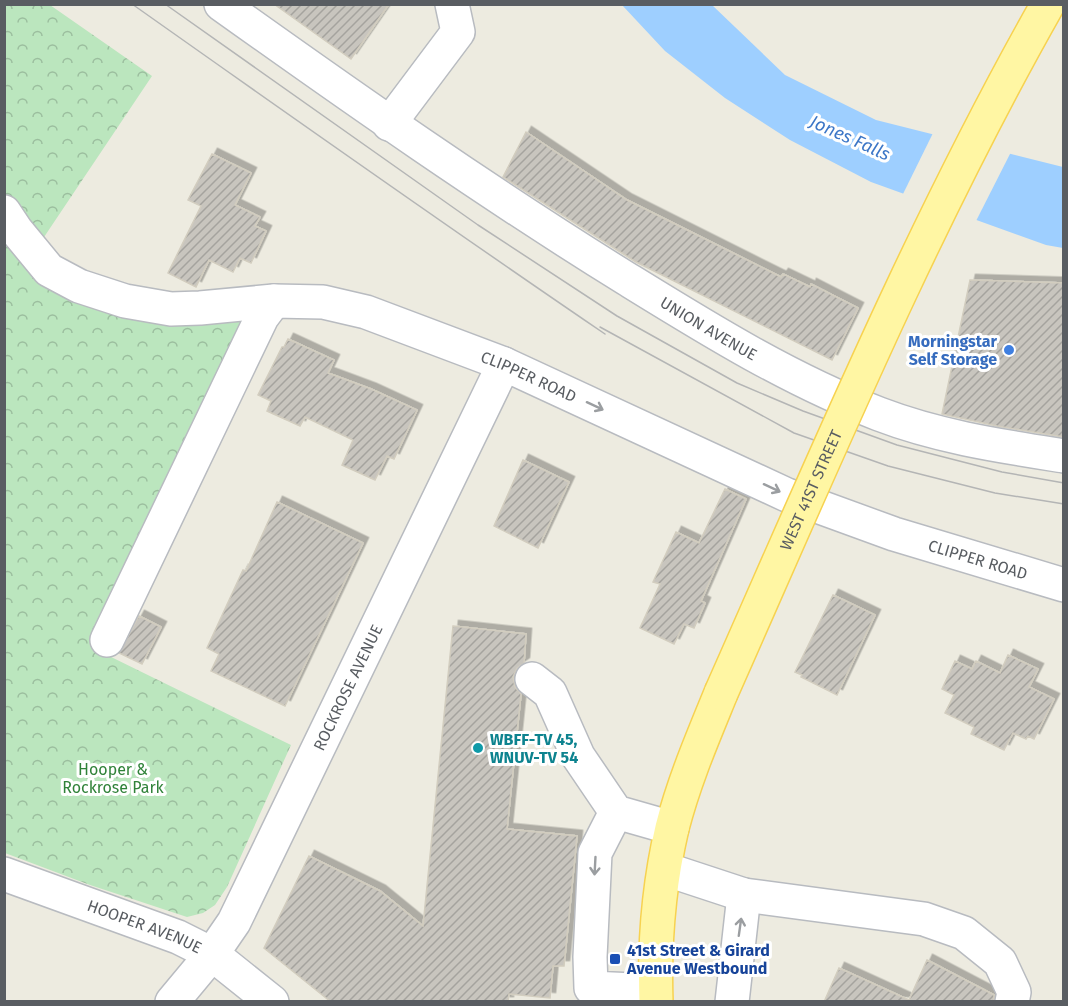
<svg xmlns="http://www.w3.org/2000/svg" width="1068" height="1006" font-family="'Fira Sans',sans-serif">
<style>
.park{fill:url(#park-crowns)}
.water{fill:#9ecfff}
.pier{fill:#edebe0}
.building{fill:url(#building-hatch);stroke:#d2cdbf;stroke-width:1.5;filter:url(#shadow)}
.lines{fill:none;stroke-linecap:round;stroke-linejoin:round}
.minor-casing{stroke:#b8bbc0;stroke-width:36}
.major-casing{stroke:#f7d250;stroke-width:36}
.minor{stroke:#fff;stroke-width:33}
.major{stroke:#fff6a3;stroke-width:33}
.tram{stroke:#b4b5b5;stroke-width:1.5}
.major-bridge-casing{stroke:#f7d250;stroke-width:36;stroke-linecap:butt}
.major-bridge{stroke:#fff6a3;stroke-width:33}
.oneway{stroke:#9b9ea1}
.shop-dot{fill:#3f7fe0;stroke:#fff;stroke-width:2}
.culture-dot{fill:#0f9aa8;stroke:#fff;stroke-width:2}
.transit-dot{fill:#1a4fb4;stroke:#fff;stroke-width:2}
.labels{text-anchor:middle;dominant-baseline:central;stroke-width:6;stroke-linejoin:round;paint-order:stroke}
.street-label{font-size:16px;fill:#595d62;stroke:#fff}
.shop-label{font-size:16px;font-weight:bold;fill:#366cbe;stroke:#fff;text-anchor:end}
.culture-label{font-size:16px;font-weight:bold;fill:#0d838f;stroke:#fff;text-anchor:start}
.park-label{font-size:16px;fill:#308239;stroke:#fff}
.transit-label{font-size:16px;font-weight:bold;fill:#164399;stroke:#fff;text-anchor:start}
.water-label{font-size:18px;font-style:italic;fill:#3d77c7;stroke:#fff}
</style>
<defs>
<pattern id="park-crowns" width="20" height="18" patternUnits="userSpaceOnUse" patternTransform="scale(1.5)"><rect width="20" height="18" fill="#bbe6be"/><path d="M2 6a3 3 0 1 1 6 0M12 15a3 3 0 1 1 6 0" fill="none" stroke="#9bbe9e"/></pattern>
<pattern id="building-hatch" width="6" height="6" patternUnits="userSpaceOnUse" patternTransform="scale(1.5)"><rect width="6" height="6" fill="#c8c5be"/><path d="M-1 1l2-2M0 6l6-6M5 7l2-2" fill="none" stroke="#a5a39e"/></pattern>
<filter id="shadow"><feDropShadow dx="5.5" dy="-5.5" stdDeviation="0" flood-color="#0004"/></filter>
</defs>
<rect width="100%" height="100%" fill="#edebe0"/>
<path class="park" d="M5 5H50L152 76 32 255 83 287 265 312 105 654 291 745 227 887 215 905 203 913 187 917 90 885 5 853Z"/>
<path class="water" d="M622 5H712L785 75 876 120 1063 167V248L1046 245 871 182 790 140 725 98 665 51Z"/>
<path class="pier" d="M934 131 1012 150 975 223 902 196Z"/>
<path class="building" d="M274 4H389L351 59Z
M526 132 627 200 781 277 783 274 810 287 811 284 858 308 832 360 636 262 503 177Z
M212 154 251 173 235 205 260 217 255 226 266 231 251 263 240 258 233 272 209 260 196 287 168 273 201 206 188 200Z
M970 280 1064 283V437L997 426 942 414Z
M288 339 334 360 328 373 371 389 417 410 394 459 387 456 375 480 342 465 353 440 305 417 300 426 267 411 271 401 258 395 282 347H284Z
M523 460 569 482 538 548 494 526Z
M725 489 746 499 701 601 705 603 694 628 684 624 674 644 640 628 660 584 653 582 676 532 699 543Z
M277 502 363 543 285 706 211 671 219 654 207 648 243 570 246 571Z
M833 595 875 615 837 695 801 677 802 675 795 672Z
M139 616 161 627 142 664 119 653Z
M453 626 526 634 524 663 517 668 513 677 515 687 521 694 507 829 577 836 564 966H553L550 998 509 994 508 1002H331L264 948 309 856 380 891 423 926Z
M1008 655 1038 669 1029 687 1054 699 1034 739 1028 736 1026 739 1013 733 1004 750 971 734 974 727 945 713 954 695 942 689 955 661 972 669 976 661 1000 673Z
M927 960 994 995V1002H824L839 968 909 1000Z"/>
<g class="lines">
<defs>
<g id="minor">
<path id="s1" d="M221 4C354 99 488 193 627 279 708 329 790 380 879 414 939 437 1001 446 1064 456"/>
<path d="M389 124 458 32 452 4"/>
<path id="s2" d="M4 212 16 230 49 270 79 286 125 301 171 309 200 308 274 301 323 302 366 312 504 364 787 495 894 534 1064 585"/>
<path d="M107 640 262 317 274 301"/>
<path d="M532 679 550 693 578 756 616 812 672 828"/>
<path d="M616 812 595 853 590 957 591 988 655 991"/>
<path d="M665 869 744 895 924 919 964 933 1000 962 1014 992 1012 1002"/>
<path id="s3" d="M4 874 178 937 212 954 272 1002"/>
<path id="s4" d="M172 1002 212 954 234 922 504 364"/>
<path d="M732 1002 744 895"/>
</g>
<path id="major" d="M656 1002C654 944 659 884 672 828 684 781 703 737 721 693"/>
</defs>
<use href="#minor" class="minor-casing"/>
<use href="#major" class="major-casing"/>
<use href="#minor" class="minor"/>
<use href="#major" class="major"/>
<path class="tram" d="M132 4C289 115 446 226 605 334L568 309 571 311
M165 4 478 225 617 316 737 383 803 411 897 445 1002 472 1064 483
M600 327 794 433 888 466 995 493 1064 504"/>
<defs>
<g id="major-bridge">
<path id="s5" d="M721 693C824 461 922 226 1048 4"/>
</g>
</defs>
<use href="#major-bridge" class="major-bridge-casing"/>
<use href="#major-bridge" class="major-bridge"/>
</g>
<defs><path id="oneway-shaft" d="M-6 0H5M1.5-3L5.5 0L1.5 3" fill="none" stroke-width="1.6" stroke-linecap="round" stroke-linejoin="round" transform="scale(1.5)"/></defs>
<g class="oneway">
<use href="#oneway-shaft" transform="translate(595 406) rotate(25)"/>
<use href="#oneway-shaft" transform="translate(772 488) rotate(25)"/>
<use href="#oneway-shaft" transform="translate(595 866) rotate(93)"/>
<use href="#oneway-shaft" transform="translate(740 927) rotate(-82)"/>
</g>
<circle class="shop-dot" cx="1009" cy="350" r="6"/>
<circle class="culture-dot" cx="478" cy="748" r="6"/>
<rect class="transit-dot" x="609" y="953" width="12" height="12" rx="3"/>
<g class="labels">
<g class="street-label">
<text stroke="none"><textPath href="#s1" startOffset="586">UNION AVENUE</textPath></text>
<text stroke="none"><textPath href="#s2" startOffset="574">CLIPPER ROAD</textPath></text>
<text stroke="none"><textPath href="#s5" startOffset="222">WEST 41ST STREET</textPath></text>
<text stroke="none"><textPath href="#s2" startOffset="1060">CLIPPER ROAD</textPath></text>
<text stroke="none"><textPath href="#s4" startOffset="362">ROCKROSE AVENUE</textPath></text>
<text stroke="none"><textPath href="#s3" startOffset="150">HOOPER AVENUE</textPath></text>
</g>
<g class="shop-label">
<text x="997" y="341">Morningstar<tspan x="997" dy="18">Self Storage</tspan></text>
</g>
<g class="culture-label">
<text x="490" y="739">WBFF-TV 45,<tspan x="490" dy="18">WNUV-TV 54</tspan></text>
</g>
<g class="park-label">
<text x="113" y="769">Hooper &amp;<tspan x="113" dy="18">Rockrose Park</tspan></text>
</g>
<g class="transit-label">
<text x="627" y="950">41st Street &amp; Girard<tspan x="627" dy="18">Avenue Westbound</tspan></text>
</g>
<g class="water-label">
<text transform="translate(850 138) rotate(24)">Jones Falls</text>
</g>
</g>
<rect width="1068" height="1006" fill="none" stroke="#595d62" stroke-width="12"/>
</svg>
